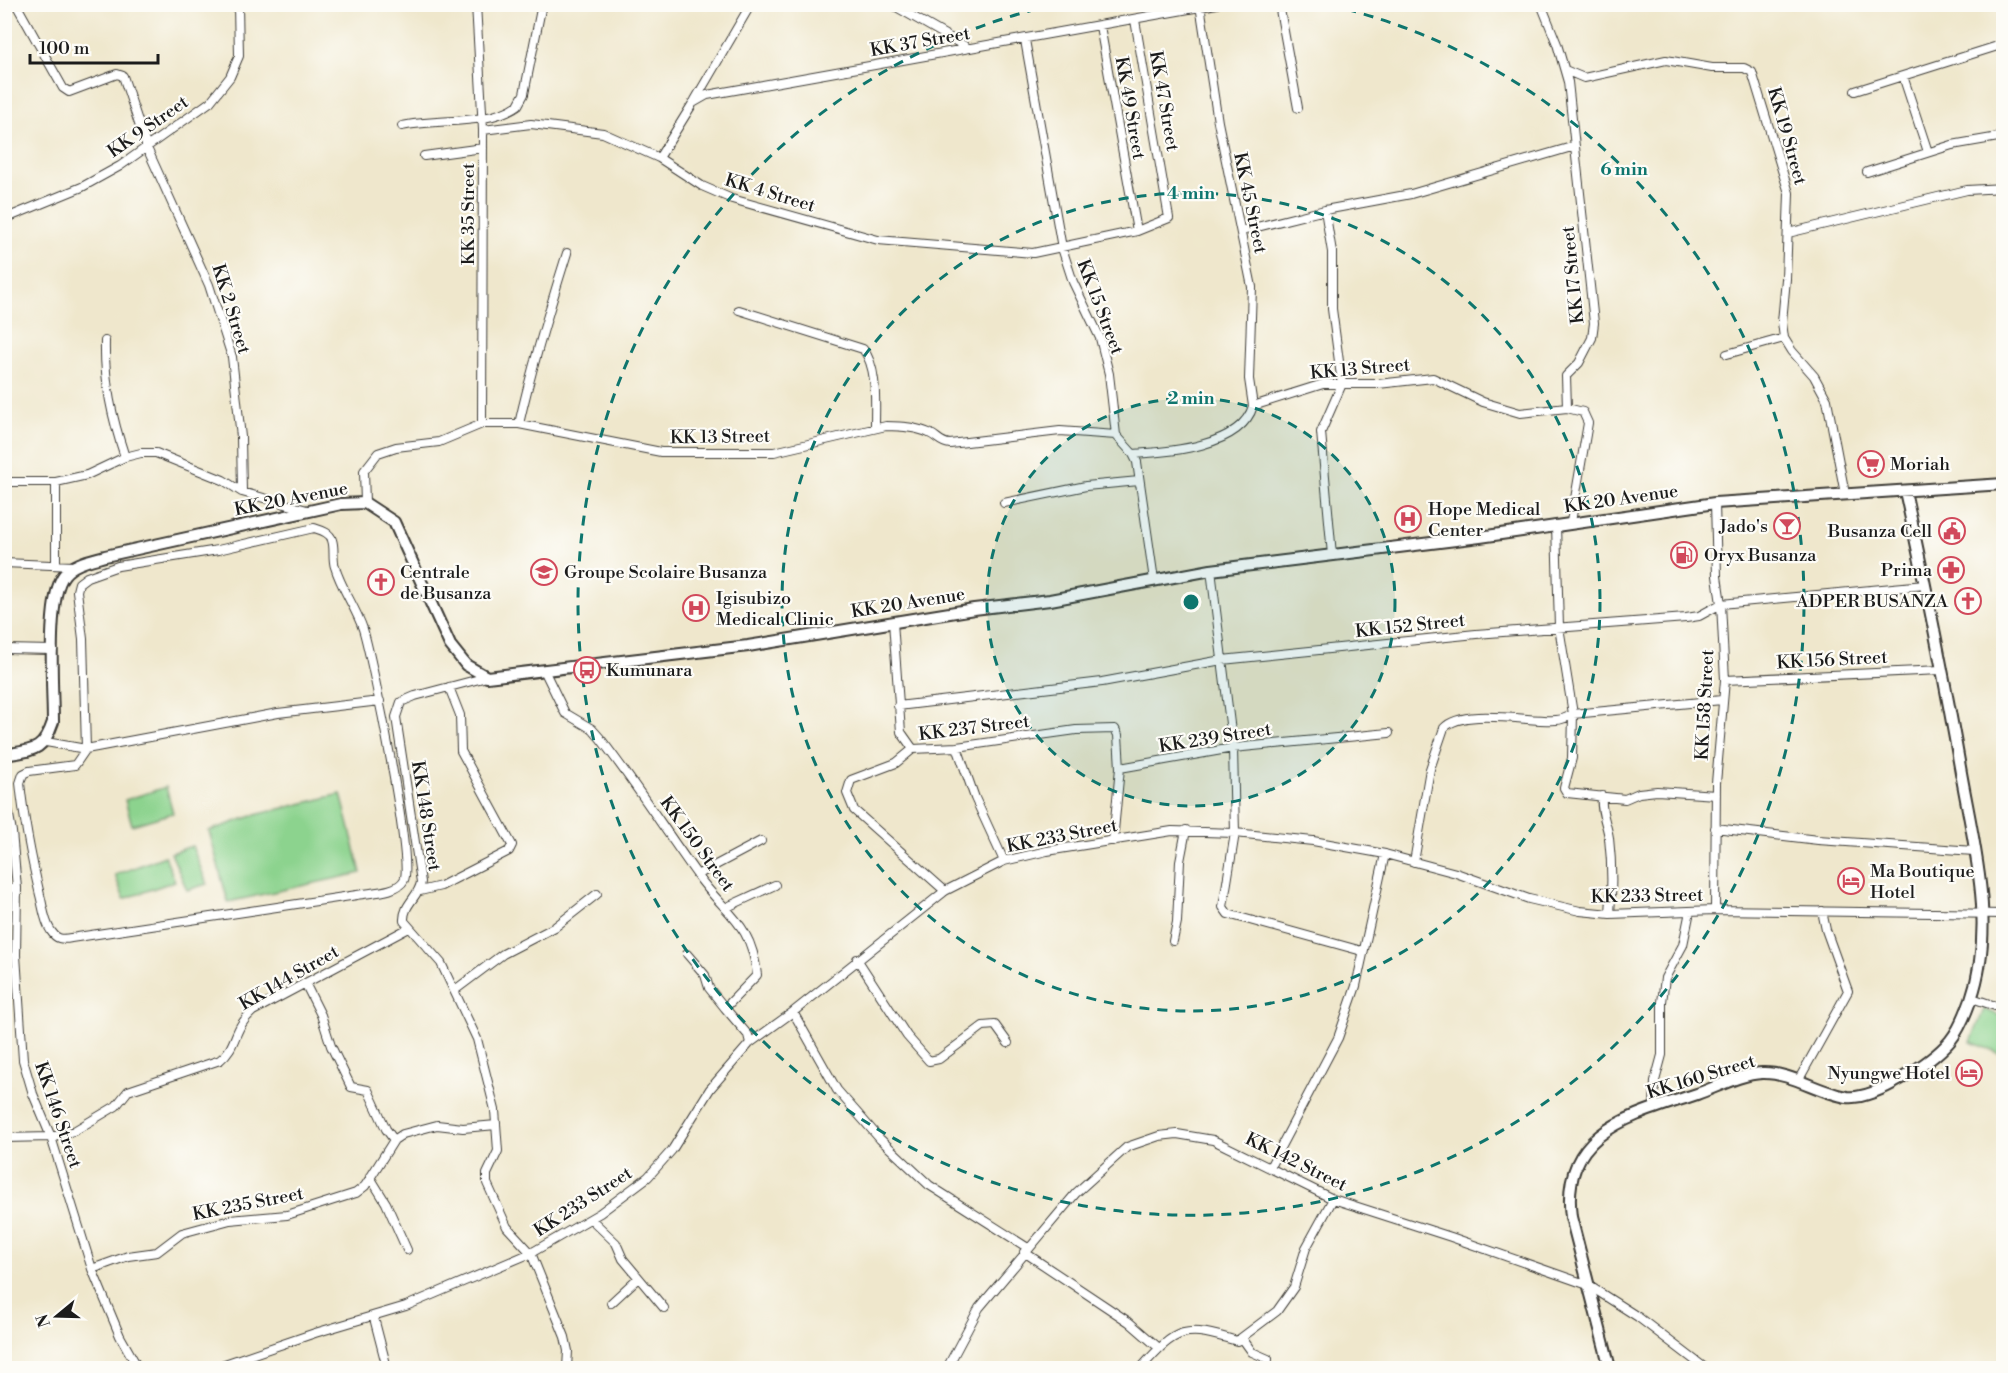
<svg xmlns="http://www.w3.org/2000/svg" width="2008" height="1373" font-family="'Libre Bodoni',serif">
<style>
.green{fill:#8cd38e;stroke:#547855;stroke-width:1.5}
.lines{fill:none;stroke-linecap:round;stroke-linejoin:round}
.street-casing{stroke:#3c3a36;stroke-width:10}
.secondary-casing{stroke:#3c3a36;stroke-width:14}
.street{stroke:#fff;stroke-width:8}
.secondary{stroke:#fff;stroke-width:10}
.ring{fill:none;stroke:#0f766e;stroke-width:3;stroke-dasharray:10 8}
.labels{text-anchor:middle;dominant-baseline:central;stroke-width:4.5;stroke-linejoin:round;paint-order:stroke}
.street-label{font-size:18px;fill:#1c1c1c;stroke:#fdfcf7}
.poi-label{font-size:18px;fill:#1c1c1c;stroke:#fdfcf7;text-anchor:start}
.centre{fill:#0f766e;stroke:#fdfcf7;stroke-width:3}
.ring-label{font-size:18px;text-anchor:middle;font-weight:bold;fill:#0f766e;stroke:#fdfcf7;stroke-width:4.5;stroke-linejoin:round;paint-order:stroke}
</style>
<rect width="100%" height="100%" fill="#fdfcf7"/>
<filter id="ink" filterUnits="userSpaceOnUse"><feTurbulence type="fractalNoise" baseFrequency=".0167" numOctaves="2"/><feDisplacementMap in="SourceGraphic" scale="12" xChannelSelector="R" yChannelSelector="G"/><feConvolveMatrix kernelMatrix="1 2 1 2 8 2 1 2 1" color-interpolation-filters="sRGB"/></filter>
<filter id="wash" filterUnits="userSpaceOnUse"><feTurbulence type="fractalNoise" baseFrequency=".008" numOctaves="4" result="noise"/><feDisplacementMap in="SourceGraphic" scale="24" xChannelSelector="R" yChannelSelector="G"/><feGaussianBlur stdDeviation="1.35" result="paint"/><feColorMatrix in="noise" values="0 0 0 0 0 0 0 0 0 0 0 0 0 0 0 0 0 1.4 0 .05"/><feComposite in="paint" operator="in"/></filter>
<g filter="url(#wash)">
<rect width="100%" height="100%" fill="#efe7cc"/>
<path class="green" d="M166 787 173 813 132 825 125 800Z
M341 794 361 873 228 902 209 831 255 815Z
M192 846 207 884 187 890 171 853Z
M165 856 175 881 124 899 115 875Z
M1984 1009 2003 1017V1055L1971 1042Z"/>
</g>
<g filter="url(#ink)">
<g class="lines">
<defs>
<path id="street" d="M16 4 63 88 69 92 117 74 123 76 147 148 209 285 232 357 241 437 242 492
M476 4 483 130 482 424
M891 4 968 48
M1279 4 1298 108
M1541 4 1557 44 1568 82 1594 323 1592 338 1579 363 1566 376 1567 408 1583 412 1588 423 1571 522
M1200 5 1218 122 1252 287 1249 379 1253 406
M1100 26 1137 231
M1025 40 1062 248 1073 282 1100 338 1109 374 1116 435 1133 454 1137 462 1154 580
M1565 70 1584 78 1666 60 1712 68H1744L1752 72 1789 193 1786 279 1782 322 1784 338 1792 351 1814 376 1827 400 1845 494
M1903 76 1928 152
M1855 91 2004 44
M695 100 751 4
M402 126C437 118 489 126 518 105L524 94 542 4
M483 130 531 124 603 133 659 158 702 186 732 199 878 240 1033 253 1137 231 1169 218 1135 20
M4 148V151
M424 156 483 148
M659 158 693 103 707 95 1217 4
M1867 172 1952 145 2004 136
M4 209 9 217
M1325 210 1332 252V309L1342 384 1321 432 1332 555
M4 219 82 187 120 166 210 102 230 77 239 56 238 4
M1241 231 1325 210 1411 194 1575 146
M1788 233 1967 190 2004 188
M739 310 863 349C878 368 875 403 875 426
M105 341C104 382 112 418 125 457
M1727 354 1784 338
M519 424C532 366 549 310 567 253
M1133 454C1169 452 1241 447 1253 406L1323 384H1378L1433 378 1483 402 1520 413 1567 408
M4 482H56L87 475 125 457 141 453H156L223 480 242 492 307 510
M56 482V565
M365 503 364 471 378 453 396 447 439 442 482 424H519L661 452H774L886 426C900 426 916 427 929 433 938 437 940 443 950 444L1060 431 1116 435
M1004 503 1086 486 1139 481
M1556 525 1559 627 1573 714 1722 700
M314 528C320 530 330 532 332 540 335 548 332 558 335 567 341 588 356 608 363 629 372 658 414 863 404 880 397 893 370 892 357 895L71 938C62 940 56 939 51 931 44 921 43 906 40 895 31 857 24 821 20 783L23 774 29 771 75 765 86 749 83 639 77 591 79 583 87 577 118 566 218 550Z
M4 563 74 566
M1211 570 1233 748 1235 833 1223 907 1228 914 1362 951
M893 622 901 732 913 749
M4 649 53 650
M544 670 565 713 592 729 600 738C635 783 665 830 698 876 725 914 752 922 757 975L725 1008 748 1035 750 1043
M487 677 415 696 401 702 396 717 421 882C419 897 403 904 404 921L441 963 477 1039 495 1110 498 1151 487 1174V1183L507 1227 531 1253 565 1337 568 1351 567 1368
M1725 680 1941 670
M898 706 1102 682 1222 660 1476 634 1686 618 1699 616 1721 604 1925 585
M46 742 86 749 278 713 380 701
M957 747 975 798 1004 861
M4 787 12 832 17 888 16 955 23 1060 33 1094 51 1137 92 1269 120 1336 138 1368
M1602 796C1600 812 1607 823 1609 838 1612 863 1612 889 1610 914
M1715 828 1818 840 1974 851
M1113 841 1120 768 1233 748 1389 733
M1414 862 1430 769 1444 728C1463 707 1530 722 1556 720 1562 720 1568 717 1573 714L1572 758 1564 788 1567 793 1625 799 1639 793 1657 791 1716 795
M697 875 761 841
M4 888H17
M420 891 441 886 509 851 512 845 461 751 460 715 449 687
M945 891 854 810 847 793 851 780 896 763 913 749 957 747 1076 730 1115 729 1118 735 1120 768
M725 908 775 885
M1715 910 1716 783 1725 680 1721 604 1717 576 1715 503
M1173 941 1177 922 1180 861 1186 830
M687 954 705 975 709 988 725 1008
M857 959 907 1036 929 1061 939 1059 983 1026 995 1025 1008 1043
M305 983 321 1015 331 1046 351 1087 368 1090 386 1129 394 1140
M455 990 503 954 555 927 597 894
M1972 998 2004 1009
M793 1012 837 1090 880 1139 929 1185 1028 1248
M1798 1081 1848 991 1826 930 1822 911
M1654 1108 1655 1081 1662 1055V1002L1665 978 1683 945 1690 911
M4 1138 51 1137 74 1131 116 1106 128 1091 220 1060C238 1046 232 1029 253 1011L409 928
M1270 1167 1338 1038 1356 986 1385 854
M370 1177 386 1203 407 1250
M591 1219 616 1243 623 1259 664 1308
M1024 1252 1129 1322 1159 1348
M92 1269 128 1256 157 1252 182 1233 230 1220 287 1215 356 1193 365 1186 394 1140 403 1134 437 1125 463 1128 496 1125
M611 1303 638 1278
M374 1318 387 1368
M1242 1338 1252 1352 1268 1359 1267 1368
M213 1368 315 1333 406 1306 531 1253 600 1213 648 1177 672 1150 710 1089 750 1043 793 1012 945 891 1004 861 1047 851 1172 831 1235 833 1313 841 1385 854 1456 873 1529 899 1580 911 1610 914 1715 910 2004 914
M947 1368 979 1308 1076 1193 1127 1147 1159 1136 1177 1134 1213 1140 1333 1199 1451 1237 1588 1285 1638 1317 1705 1368
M1141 1368C1177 1327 1185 1325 1237 1341L1277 1311 1294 1287 1306 1248 1333 1199"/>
<path id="secondary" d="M4 755C33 750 43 752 53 722 53 691 46 597 64 575 73 563 91 560 105 556L341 504 365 503 394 522 450 645 466 665 487 677 748 646 974 609 1050 600 1211 570 1480 537 1715 503 2004 484
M1610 1368 1571 1217C1560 1131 1631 1116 1697 1094 1717 1087 1741 1074 1762 1073 1791 1072 1819 1093 1847 1097 1875 1100 1932 1062 1950 1041 1960 1029 1966 1013 1971 999 1997 924 1973 843 1960 767 1944 675 1925 583 1905 491"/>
</defs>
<use href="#street" class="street-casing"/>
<use href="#secondary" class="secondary-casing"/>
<use href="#street" class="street"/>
<use href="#secondary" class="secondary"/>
</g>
</g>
<circle cx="1191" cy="602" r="204" fill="#0f766e" fill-opacity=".12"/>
<g class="ring">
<circle cx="1191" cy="602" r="204"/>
<circle cx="1191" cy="602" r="409"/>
<path d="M1329 5A613 613 0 1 1 1053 5"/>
</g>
<defs>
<symbol id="supermarket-ring" viewBox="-11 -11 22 22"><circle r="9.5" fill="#fdfcf7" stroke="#d1495b" stroke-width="1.5"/><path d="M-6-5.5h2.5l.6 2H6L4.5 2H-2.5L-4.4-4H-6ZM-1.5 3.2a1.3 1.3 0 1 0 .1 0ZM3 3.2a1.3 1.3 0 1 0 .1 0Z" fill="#d1495b"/></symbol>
<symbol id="hospital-ring" viewBox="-11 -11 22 22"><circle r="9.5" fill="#fdfcf7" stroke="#d1495b" stroke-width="1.5"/><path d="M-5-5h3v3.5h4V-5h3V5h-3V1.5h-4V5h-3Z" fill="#d1495b"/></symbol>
<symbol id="bar-ring" viewBox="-11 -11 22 22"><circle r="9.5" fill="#fdfcf7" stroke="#d1495b" stroke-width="1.5"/><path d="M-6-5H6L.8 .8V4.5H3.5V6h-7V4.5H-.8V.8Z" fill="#d1495b"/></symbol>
<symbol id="civic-ring" viewBox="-11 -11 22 22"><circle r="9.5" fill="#fdfcf7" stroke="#d1495b" stroke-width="1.5"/><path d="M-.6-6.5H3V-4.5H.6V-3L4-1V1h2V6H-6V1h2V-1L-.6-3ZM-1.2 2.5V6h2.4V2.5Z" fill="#d1495b"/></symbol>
<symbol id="fuel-ring" viewBox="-11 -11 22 22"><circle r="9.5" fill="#fdfcf7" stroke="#d1495b" stroke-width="1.5"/><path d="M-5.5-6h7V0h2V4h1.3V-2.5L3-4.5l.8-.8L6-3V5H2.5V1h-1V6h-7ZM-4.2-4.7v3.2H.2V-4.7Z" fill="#d1495b"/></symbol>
<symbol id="pharmacy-ring" viewBox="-11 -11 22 22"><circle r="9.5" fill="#fdfcf7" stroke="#d1495b" stroke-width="1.5"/><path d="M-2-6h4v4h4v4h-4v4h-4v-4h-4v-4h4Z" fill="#d1495b"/></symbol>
<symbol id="school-ring" viewBox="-11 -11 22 22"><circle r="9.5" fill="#fdfcf7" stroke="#d1495b" stroke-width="1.5"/><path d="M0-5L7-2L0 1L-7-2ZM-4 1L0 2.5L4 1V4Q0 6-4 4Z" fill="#d1495b"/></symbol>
<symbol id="church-ring" viewBox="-11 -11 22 22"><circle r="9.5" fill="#fdfcf7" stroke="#d1495b" stroke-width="1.5"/><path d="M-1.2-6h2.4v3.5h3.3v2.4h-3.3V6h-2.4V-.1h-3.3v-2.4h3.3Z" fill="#d1495b"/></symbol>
<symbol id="bus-ring" viewBox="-11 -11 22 22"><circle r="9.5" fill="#fdfcf7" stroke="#d1495b" stroke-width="1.5"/><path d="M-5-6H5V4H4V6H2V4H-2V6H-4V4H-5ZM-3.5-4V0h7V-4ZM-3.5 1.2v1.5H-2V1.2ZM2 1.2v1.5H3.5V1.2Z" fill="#d1495b"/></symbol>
<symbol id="hotel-ring" viewBox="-11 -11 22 22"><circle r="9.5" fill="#fdfcf7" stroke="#d1495b" stroke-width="1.5"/><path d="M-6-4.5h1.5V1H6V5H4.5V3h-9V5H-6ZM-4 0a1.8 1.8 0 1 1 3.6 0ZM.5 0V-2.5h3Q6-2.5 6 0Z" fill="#d1495b"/></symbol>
</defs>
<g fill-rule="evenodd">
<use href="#supermarket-ring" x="1856" y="449" width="30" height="30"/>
<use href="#hospital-ring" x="1393" y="504" width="30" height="30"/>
<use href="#bar-ring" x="1772" y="511" width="30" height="30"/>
<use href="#civic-ring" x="1937" y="516" width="30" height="30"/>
<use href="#fuel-ring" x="1669" y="540" width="30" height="30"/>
<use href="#pharmacy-ring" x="1936" y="555" width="30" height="30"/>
<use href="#school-ring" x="529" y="557" width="30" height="30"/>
<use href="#church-ring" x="366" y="567" width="30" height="30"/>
<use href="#church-ring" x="1953" y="586" width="30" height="30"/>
<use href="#hospital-ring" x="681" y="593" width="30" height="30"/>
<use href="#bus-ring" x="572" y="655" width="30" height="30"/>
<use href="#hotel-ring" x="1836" y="866" width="30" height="30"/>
<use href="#hotel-ring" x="1954" y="1058" width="30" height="30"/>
</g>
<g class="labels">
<g class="street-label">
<text transform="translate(920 42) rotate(-10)">KK 37 Street</text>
<text transform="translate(1164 101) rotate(80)">KK 47 Street</text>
<text transform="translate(1130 108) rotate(80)">KK 49 Street</text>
<text transform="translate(148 127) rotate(-35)">KK 9 Street</text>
<text transform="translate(1787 136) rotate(74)">KK 19 Street</text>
<text transform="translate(770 193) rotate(17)">KK 4 Street</text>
<text transform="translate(1250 203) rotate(78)">KK 45 Street</text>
<text transform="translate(468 214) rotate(-90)">KK 35 Street</text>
<text transform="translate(1573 275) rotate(-96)">KK 17 Street</text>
<text transform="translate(1100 307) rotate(69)">KK 15 Street</text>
<text transform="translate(231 309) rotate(73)">KK 2 Street</text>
<text transform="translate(1360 369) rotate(-5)">KK 13 Street</text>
<text transform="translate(720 437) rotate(-1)">KK 13 Street</text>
<text transform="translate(291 499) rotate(-11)">KK 20 Avenue</text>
<text transform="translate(1621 499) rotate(-8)">KK 20 Avenue</text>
<text transform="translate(908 603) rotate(-9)">KK 20 Avenue</text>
<text transform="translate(1410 626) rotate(-6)">KK 152 Street</text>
<text transform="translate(1832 660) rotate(-3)">KK 156 Street</text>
<text transform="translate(1705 705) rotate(-87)">KK 158 Street</text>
<text transform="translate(974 728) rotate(-7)">KK 237 Street</text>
<text transform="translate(1215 738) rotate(-9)">KK 239 Street</text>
<text transform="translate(426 816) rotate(81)">KK 148 Street</text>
<text transform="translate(1062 836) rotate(-11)">KK 233 Street</text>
<text transform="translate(697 844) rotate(54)">KK 150 Street</text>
<text transform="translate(1647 896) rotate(-1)">KK 233 Street</text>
<text transform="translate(289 978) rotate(-30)">KK 144 Street</text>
<text transform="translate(1701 1077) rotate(-17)">KK 160 Street</text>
<text transform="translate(58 1115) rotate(71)">KK 146 Street</text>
<text transform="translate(1296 1162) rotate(26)">KK 142 Street</text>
<text transform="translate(583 1202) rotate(-33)">KK 233 Street</text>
<text transform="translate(248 1204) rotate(-11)">KK 235 Street</text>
</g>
<g class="poi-label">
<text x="1890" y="464">Moriah</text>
<text x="1428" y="509">Hope Medical<tspan x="1428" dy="21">Center</tspan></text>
<text x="1768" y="526" text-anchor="end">Jado's</text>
<text x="1932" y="531" text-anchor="end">Busanza Cell</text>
<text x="1704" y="555">Oryx Busanza</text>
<text x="1932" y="570" text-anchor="end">Prima</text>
<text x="400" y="572">Centrale<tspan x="400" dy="21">de Busanza</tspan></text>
<text x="564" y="572">Groupe Scolaire Busanza</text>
<text x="716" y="598">Igisubizo<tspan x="716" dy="21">Medical Clinic</tspan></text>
<text x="1948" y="601" text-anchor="end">ADPER BUSANZA</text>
<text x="606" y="670">Kumunara</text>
<text x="1870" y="871">Ma Boutique<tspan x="1870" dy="21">Hotel</tspan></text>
<text x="1950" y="1073" text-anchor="end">Nyungwe Hotel</text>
</g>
</g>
<circle cx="1191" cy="602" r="9" class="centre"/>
<g class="ring-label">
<text x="1624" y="175">6 min</text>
<text x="1191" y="199">4 min</text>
<text x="1191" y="404">2 min</text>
</g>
<rect width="2008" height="1373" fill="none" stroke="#fdfcf7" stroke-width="24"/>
<g transform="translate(57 1316) rotate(251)" stroke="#fdfcf7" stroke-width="4.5" paint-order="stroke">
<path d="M0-4.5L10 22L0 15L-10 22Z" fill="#1c1c1c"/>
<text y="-9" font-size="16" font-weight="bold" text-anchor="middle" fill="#1c1c1c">N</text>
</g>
<path d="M30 54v9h128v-9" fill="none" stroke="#1c1c1c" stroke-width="3"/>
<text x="39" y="54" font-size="18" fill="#1c1c1c" stroke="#fdfcf7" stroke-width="4.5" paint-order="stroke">100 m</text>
</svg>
